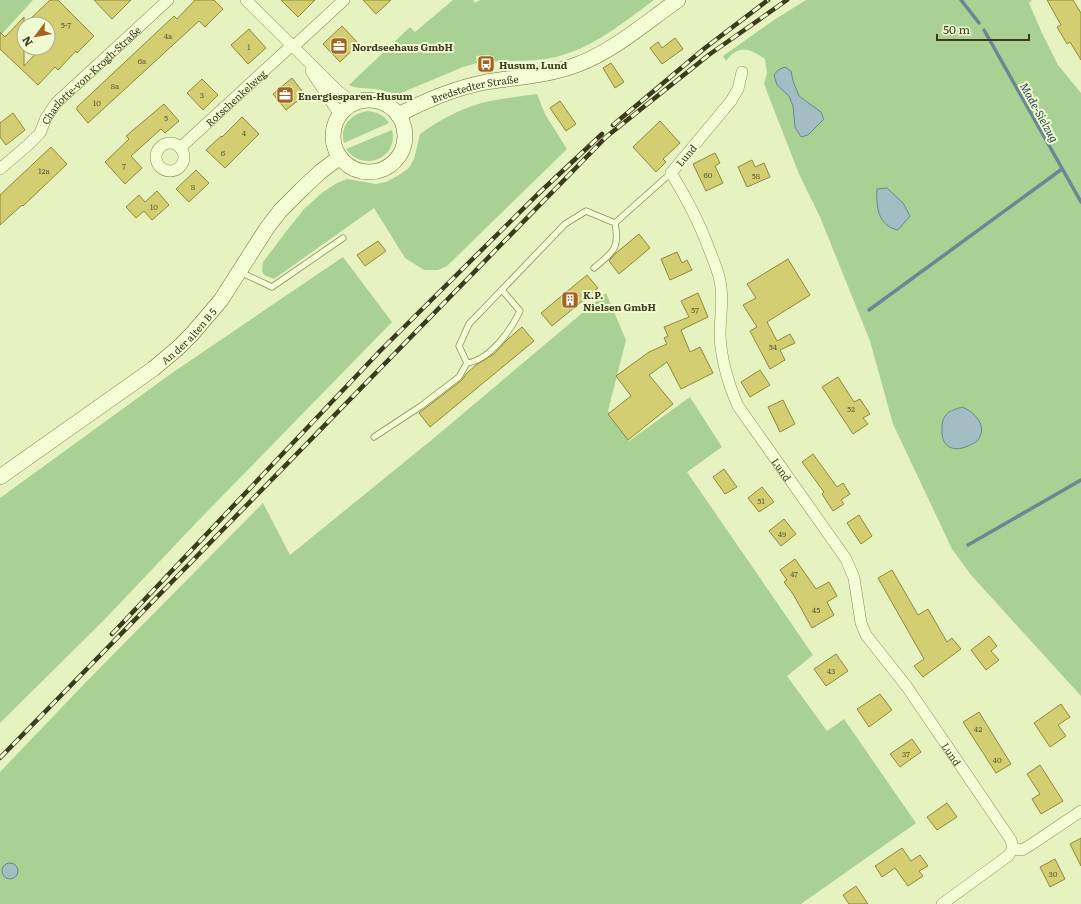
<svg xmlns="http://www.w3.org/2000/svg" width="1081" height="904" font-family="Literata,serif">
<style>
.green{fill:#aad194}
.water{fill:#a4bdc4;stroke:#6a8893}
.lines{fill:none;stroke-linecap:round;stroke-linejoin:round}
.stream{stroke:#6a8893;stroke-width:3.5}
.building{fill:#d4ce73;stroke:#8f883a}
.service-casing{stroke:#8b8e56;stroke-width:7}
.minor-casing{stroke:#8b8e56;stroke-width:12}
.secondary-casing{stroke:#6e6f3a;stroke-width:16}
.service{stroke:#f3fcd5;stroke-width:5.5}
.minor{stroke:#f3fcd5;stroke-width:11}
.secondary{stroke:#f3fcd5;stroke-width:15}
.rail-casing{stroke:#3c3c1c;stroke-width:4.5}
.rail{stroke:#f0f9d1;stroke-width:3;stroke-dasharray:9;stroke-linecap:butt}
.labels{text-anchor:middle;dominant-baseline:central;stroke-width:4;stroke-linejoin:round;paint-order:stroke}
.number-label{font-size:8px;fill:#626032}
.poi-label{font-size:10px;font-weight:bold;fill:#3c3c1c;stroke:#f0f9d1;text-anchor:start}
.street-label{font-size:10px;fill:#3c3c1c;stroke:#f0f9d1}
.water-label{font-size:11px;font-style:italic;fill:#2a465d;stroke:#f0f9d1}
</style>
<rect width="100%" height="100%" fill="#e7f2c1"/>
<path class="green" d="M0 0H33L0 36Z
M453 0H473L475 3 480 0H654C624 22 593 48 556 57 536 62 513 60 492 62L490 55 476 56 477 63 463 67 401 93C391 94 384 90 375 89 366 88 357 89 349 85L410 27 415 32Z
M806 0H1032L1029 3 1042 33 1058 65 1081 93V696L971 575 952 549 893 424 870 341 820 217 799 174 764 84 767 73 765 59C749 48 739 44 726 61L723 56 774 20Z
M537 94 545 114 567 149 447 266 438 270H424L405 258 374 208 274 279 264 275 262 271 263 262 285 233 304 209 323 192 337 183 347 179 376 184 386 182 399 175 409 168 414 159 420 134C441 119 465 106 490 101 506 98 521 96 537 94Z
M368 111C377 112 384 115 389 123L344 143C339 126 352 113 368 111Z
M392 130C399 158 363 173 346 149Z
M343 257 392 322 196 523 106 618 0 723V498L172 373Z
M606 293 626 340 608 411 629 441 690 397 722 447 687 472 813 655 787 676 827 731 844 719 916 823 801 904H0V772L86 682 263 503 290 555 434 438Z"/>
<path class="water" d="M785 67 791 71 793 81 799 96 821 112 824 119 808 135 801 137 795 127 793 106 789 96 777 85 774 75 778 70Z
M887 188 903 203 910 216 898 230C878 226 876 207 877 189Z
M962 407C975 412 988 426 978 440 976 443 971 444 968 446 952 453 941 446 942 429 942 425 942 419 946 415 950 410 957 409 962 407Z
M2 871a8 8 0 1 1 16 0a8 8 0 1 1-16 0Z"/>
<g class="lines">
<path class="stream" d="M961 0 979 23
M984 30 1081 202
M869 310 1062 169
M968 545 1081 480"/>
</g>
<path class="building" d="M50 0H58L94 36 77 53 76 51 58 70 55 67 38 85 0 49V32L5 37 24 17V66L41 48H48V24H25Z
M94 0H131L112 19Z
M195 0H214L223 9 205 27 199 21 88 123 77 110V107L174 16 177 19Z
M281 0H315L298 17Z
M363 0H391L376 14Z
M1047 0H1073L1081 13V60L1070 42 1067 44 1057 27 1061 25Z
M342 26 359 44 340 62 323 44Z
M249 29 266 48 248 64 231 45Z
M675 38 683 49 662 64 650 48 658 42 662 48Z
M611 63 624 82 615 88 603 68Z
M292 78 305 95 286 110 273 94Z
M202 79 218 95 203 110 187 93Z
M560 101 576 124 566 131 550 108Z
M164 104 179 121 165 133 161 129 131 156 142 168 125 184 105 162 129 139 126 136Z
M13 113 25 130 6 145 0 137V123Z
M242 117 259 134 225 168 206 150 221 136 222 137Z
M660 121 680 143 663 159 666 162 656 172 633 147Z
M51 147 67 164 23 206 22 205 0 225V195Z
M715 153 720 163 715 166 723 183 706 191 693 164Z
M752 160 755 167 764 163 770 177 747 187 738 167Z
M196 170 209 183 189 202 176 189Z
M157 191 169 205 152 220 144 211 136 218 126 207 139 195 145 202Z
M639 234 650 248 619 274 609 261 616 253Z
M378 241 386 251 365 266 357 255Z
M677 252 682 263 687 260 692 270 670 280 661 259Z
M788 259 810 295 767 322 777 341 790 334 795 343 780 350 785 360 770 369 750 331 757 327 743 305 756 298 747 284Z
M587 275 598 288 552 326 541 313Z
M698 293 708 317 681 330 690 352 700 347 713 373 681 389 667 362 649 375 673 404 628 440 608 414 631 396 616 376 649 352 667 344 664 338 668 336 664 327 689 317 681 301Z
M522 327 534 341 430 427 419 413 462 380 466 374 476 365 494 354 508 339Z
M760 370 770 385 750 397 741 382Z
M838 377 854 402 860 399 870 414 863 418 868 424 853 434 822 387Z
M783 400 795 424 780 432 768 407Z
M813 454 837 487 843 483 850 494 841 500 844 504 833 511 822 494 824 492 802 462Z
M724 469 737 487 725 494 713 477Z
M762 487 774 502 759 512 748 498Z
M859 515 872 536 861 544 847 523Z
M784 519 796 534 781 546 769 531Z
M795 559 816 589 829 582 837 596 827 602 834 615 812 628 793 594 784 582 787 580 780 570Z
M892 570 918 615 928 609 947 642 952 638 961 649 923 677 914 666 924 659 878 578Z
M989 636 997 646 991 651 999 660 986 670 971 650Z
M836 654 848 671 826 686 814 669Z
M880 694 892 710 869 727 857 709Z
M1061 704 1070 717 1058 725 1066 736 1050 747 1034 723Z
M979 712 1011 764 996 773 963 722Z
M912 739 921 752 900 767 890 754Z
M1040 765 1063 801 1041 814 1032 799 1040 794 1027 774Z
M947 803 957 817 937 830 927 817Z
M1081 838V866L1070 844Z
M902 848 911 861 920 855 928 866 919 871 923 876 908 886 895 868 882 877 875 866Z
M1055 859 1065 879 1050 887 1040 867Z
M856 886 868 904H849L843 895Z"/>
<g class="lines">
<defs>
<path id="service" d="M594 268C613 252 620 249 615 223
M240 272 272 287 343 238
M467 363C490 360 511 330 520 311L502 290
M374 437 421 406 459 377 467 363 459 346 469 324 565 224 586 211 615 223 671 173"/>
<g id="minor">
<path d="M246 0 339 92 354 103"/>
<path d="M293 47 344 0"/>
<path d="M311 71 340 115"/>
<path id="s1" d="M742 72 738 89 731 101 671 173C687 199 699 221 709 249 713 259 718 270 720 281 724 299 720 317 720 335 721 360 728 383 738 406L846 559 854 578 861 623 866 635 907 687 1011 840 1013 849 1008 856 942 904"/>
<circle cx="170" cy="157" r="14"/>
<path id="s2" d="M180 148 291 46"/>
<path id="s3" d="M0 169 28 145 40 133 46 118 56 103 168 0"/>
<path d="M1013 849 1022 850 1029 846 1081 811"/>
</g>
<g id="secondary">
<circle cx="369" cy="136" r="36"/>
<path id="s4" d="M398 115C426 100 455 88 486 82 516 77 547 76 576 65 614 51 645 23 678 0"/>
<path id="s5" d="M0 477 153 369 178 348 192 334 221 300 267 228 280 211 302 189 320 172 340 157"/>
</g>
</defs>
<use href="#service" class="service-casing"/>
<use href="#minor" class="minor-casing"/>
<use href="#secondary" class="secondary-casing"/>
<use href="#service" class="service"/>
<use href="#minor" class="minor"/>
<use href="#secondary" class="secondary"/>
<defs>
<path id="rail" d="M613 125 705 48 768 0
M112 634 380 351 538 194 602 134
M0 758 606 137 710 54 787 0"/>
</defs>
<use href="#rail" class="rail-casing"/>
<use href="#rail" class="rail"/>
</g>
<defs>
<symbol id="office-square" viewBox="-11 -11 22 22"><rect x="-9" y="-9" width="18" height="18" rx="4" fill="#a36321" stroke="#f0f9d1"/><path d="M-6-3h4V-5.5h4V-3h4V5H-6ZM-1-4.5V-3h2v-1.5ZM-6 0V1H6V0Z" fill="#fff"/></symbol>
<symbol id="bus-square" viewBox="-11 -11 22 22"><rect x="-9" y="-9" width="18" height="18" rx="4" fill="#a36321" stroke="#f0f9d1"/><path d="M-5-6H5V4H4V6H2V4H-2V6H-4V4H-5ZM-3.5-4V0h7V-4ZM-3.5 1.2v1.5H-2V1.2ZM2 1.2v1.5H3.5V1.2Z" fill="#fff"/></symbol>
<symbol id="building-square" viewBox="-11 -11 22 22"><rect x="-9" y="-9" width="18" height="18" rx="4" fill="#a36321" stroke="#f0f9d1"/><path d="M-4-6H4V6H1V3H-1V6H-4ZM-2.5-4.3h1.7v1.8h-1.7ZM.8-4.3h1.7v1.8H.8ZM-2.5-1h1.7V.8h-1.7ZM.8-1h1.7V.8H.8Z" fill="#fff"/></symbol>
</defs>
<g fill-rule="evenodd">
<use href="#office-square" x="329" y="36" width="20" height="20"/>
<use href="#bus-square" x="476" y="54" width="20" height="20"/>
<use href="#office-square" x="275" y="85" width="20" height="20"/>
<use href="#building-square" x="560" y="290" width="20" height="20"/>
</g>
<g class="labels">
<g class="number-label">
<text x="66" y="24">5-7</text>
<text x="168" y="35">4a</text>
<text x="249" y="46">1</text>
<text x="142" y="60">6a</text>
<text x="115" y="85">8a</text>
<text x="202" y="94">3</text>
<text x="97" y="102">10</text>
<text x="166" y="117">5</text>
<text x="244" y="132">4</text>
<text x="223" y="152">6</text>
<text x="124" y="165">7</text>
<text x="44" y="170">12a</text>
<text x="708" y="174">60</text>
<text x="756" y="175">58</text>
<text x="193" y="186">8</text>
<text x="154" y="206">10</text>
<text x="695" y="309">57</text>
<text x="773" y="346">54</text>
<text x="851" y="408">52</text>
<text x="761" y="500">51</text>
<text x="782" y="533">49</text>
<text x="794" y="573">47</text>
<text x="816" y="609">45</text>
<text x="831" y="670">43</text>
<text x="978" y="728">42</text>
<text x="906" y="753">37</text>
<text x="997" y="759">40</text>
<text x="1053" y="873">30</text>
</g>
<g class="poi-label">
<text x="352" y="46">Nordseehaus GmbH</text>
<text x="499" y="64">Husum, Lund</text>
<text x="298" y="95">Energiesparen-Husum</text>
<text x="583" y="294">K.P.<tspan x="583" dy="12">Nielsen GmbH</tspan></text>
</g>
<g class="street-label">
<text stroke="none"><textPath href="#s3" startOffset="132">Charlotte-von-Krogh-Straße</textPath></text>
<text stroke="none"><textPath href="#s4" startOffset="82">Bredstedter Straße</textPath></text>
<text stroke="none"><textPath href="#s2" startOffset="75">Rotschenkelweg</textPath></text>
<text transform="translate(686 155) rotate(-50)">Lund</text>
<text stroke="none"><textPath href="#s5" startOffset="236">An der alten B 5</textPath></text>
<text stroke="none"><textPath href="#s1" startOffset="449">Lund</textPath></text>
<text stroke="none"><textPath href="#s1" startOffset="785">Lund</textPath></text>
</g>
<g class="water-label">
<text transform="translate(1040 112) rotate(61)">Made-Sielzug</text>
</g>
</g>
<g transform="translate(36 36) rotate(238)"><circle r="19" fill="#f0f9d1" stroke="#a8ad89"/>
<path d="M0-3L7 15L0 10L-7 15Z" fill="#a36321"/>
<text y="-6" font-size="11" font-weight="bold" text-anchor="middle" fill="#3c3c1c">N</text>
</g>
<path d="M937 34v6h92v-6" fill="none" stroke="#3c3c1c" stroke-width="2"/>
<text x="943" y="34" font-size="12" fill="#3c3c1c" stroke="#f0f9d1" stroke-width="3" paint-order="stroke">50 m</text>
</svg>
